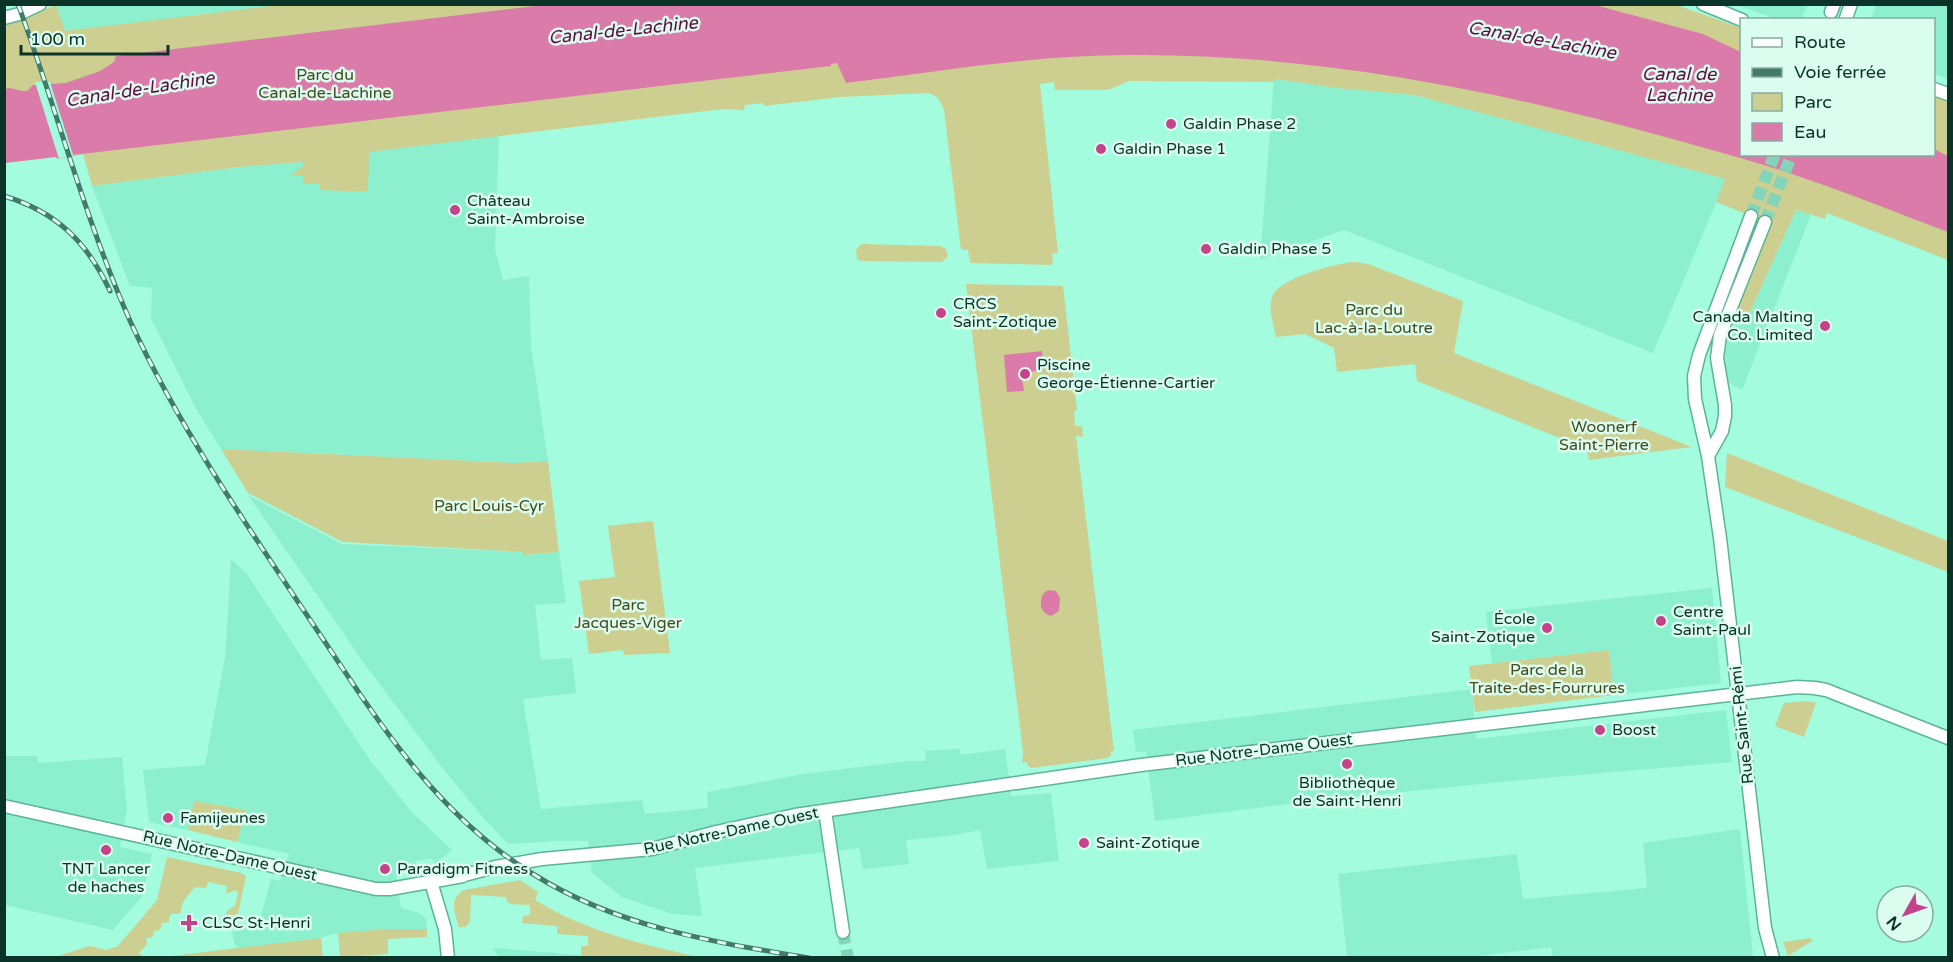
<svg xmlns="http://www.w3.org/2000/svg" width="1953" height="962" font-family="'Varela Round',sans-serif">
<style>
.built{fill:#8cf0cf}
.green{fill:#cccf90}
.water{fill:#db7baa}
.pier{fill:#a2fcdd}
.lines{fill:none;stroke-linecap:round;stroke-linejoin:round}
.secondary-tunnel{stroke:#84d4b9;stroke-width:12;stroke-dasharray:12 6;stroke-linecap:butt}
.secondary-casing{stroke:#5bb498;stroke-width:15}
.secondary{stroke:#fff;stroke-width:12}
.rail-casing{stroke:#427b69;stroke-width:5}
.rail{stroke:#dbfdf0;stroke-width:3;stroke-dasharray:9;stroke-linecap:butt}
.poi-dot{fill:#c6438b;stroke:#dbfdf0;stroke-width:2}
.labels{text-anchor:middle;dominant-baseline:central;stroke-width:5;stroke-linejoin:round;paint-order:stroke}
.park-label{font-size:16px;fill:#48491c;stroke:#dbfdf0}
.poi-label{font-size:16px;fill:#0c3328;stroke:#dbfdf0;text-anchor:start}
.street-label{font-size:16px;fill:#0c3328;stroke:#dbfdf0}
.water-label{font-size:18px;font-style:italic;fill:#630b40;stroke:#dbfdf0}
</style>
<rect width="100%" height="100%" fill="#a2fcdd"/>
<path class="built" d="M56 5 57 4 309 5 201 14 151 22 65 31Z
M1737 5 1808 4V5L1801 19 1779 20Z
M1876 5H1948V79L1934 74V20L1871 19Z
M1274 79 1336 88 1414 95 1726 179 1653 353 1344 230 1260 260Z
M499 135 495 250 503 280 529 276 531 346 548 461 514 463 221 449 196 409 151 318 152 288 130 286 92 186 239 167 304 162 320 184V189L367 192 369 152 459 140H477V138Z
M1796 210 1811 215 1742 390 1729 383 1726 375 1725 353 1730 325 1734 315 1746 321Z
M248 495 342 544 524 552V555L559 552 566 603 535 605 541 660 572 658 576 693 523 699 541 809 642 800 645 814 708 808 707 792 804 774 908 761H926L925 751 960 749 961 755 1005 749 1011 796 1051 793 1059 861 987 869 980 830 949 836 906 840 909 864 863 869 859 848 695 868 702 916 672 914 622 897 592 873 588 841H556L508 844 481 815 444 770 366 666Z
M231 559 246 573 370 760 411 811 452 850 434 865 433 859 415 861 416 865 396 871 401 908 419 913 426 919 427 929H387L333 934 321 938 239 948 235 945 232 932 259 923 271 879 280 881 289 854 237 842 246 810 194 801 188 830 149 822 143 770 205 765 225 658Z
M1712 588 1721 683 1614 695 1609 650 1492 663 1486 612Z
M1472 689 1476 739 1726 710 1732 762 1520 780 1303 802 1155 821 1146 752H1136L1133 730Z
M5 756H37L38 763 122 757 127 809 120 847 152 854 143 895 113 930 5 905Z
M1740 829 1753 957H1553L1551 947 1463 958 1347 957 1338 874 1517 854 1523 899 1647 888 1643 843Z
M493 948 580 955V957H499Z"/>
<path class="green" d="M1674 4 1741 28 1742 154H1934V96L1948 101V260L1827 213 1825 219 1796 210 1746 321 1734 315 1771 224 1716 202 1725 179 1414 95 1336 88 1275 79 1274 82 1129 81 1108 90H1055L1054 82 1040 84 1058 253 1052 254 1053 261 1051 265 972 263 970 262 968 250H961L944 110 938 98 929 93 840 97 764 106 763 103 745 105 744 110 724 109 689 113 369 152 368 192 320 190V184H303V176L292 175 303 166V162L239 167 92 186 83 154 59 159 55 157 5 163V24L56 5 65 31 278 5Z
M861 244 940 246 946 249 948 256 942 262 860 261 857 259 856 250Z
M1354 262 1368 264 1463 301 1454 353 1692 447 1589 460 1587 449 1417 381 1415 364 1337 372 1334 348 1305 334 1276 337C1274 325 1267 307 1273 295 1281 278 1336 263 1354 262Z
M966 284 1063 286 1077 410 1074 411 1075 426H1082L1083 437 1076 436 1114 751H1111V756L1107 758 1032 768 1028 766 1027 762 1022 763 1023 752Z
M221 449 514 463 548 461 559 552 524 555 523 552 343 542 248 493Z
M1727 453 1948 541V572L1725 487Z
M653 521 670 653 624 655 623 650 589 654 579 581 615 577 608 526Z
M1609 650 1614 695 1475 712 1469 666Z
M1807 701 1816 703 1804 737 1775 726 1784 703Z
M194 801 246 810 237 842 188 830Z
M167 857 241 873 246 876 238 914 228 917 225 915 228 910 235 906 238 893 236 890 226 894 227 886 208 882 206 888 195 887 183 902 180 914H171L169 918V922L162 923 160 930 154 931 153 937 146 938 147 944 139 953 144 957H54L90 946 106 950 118 946 157 900Z
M520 880 538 892 535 900C585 931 641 944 698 957H581V946H588V936L557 934V926L522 923 523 916 530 915V905L510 904 507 902 506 897 471 895 470 922 465 927H459C455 913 448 899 464 890Z
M387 929H427V937L388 939V954L340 957 338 933Z
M321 938 323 957H164Z
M1811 938 1812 941 1788 956 1783 942Z"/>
<path class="water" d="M551 4 1595 5 1703 34 1741 52 1742 154H1934V149L1948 156V232C1895 212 1843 191 1789 173 1749 160 1709 149 1669 138 1497 90 1318 55 1139 55 1040 54 943 71 846 83L837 63 831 64V66L73 155 59 159 55 157 5 163 4 89 10 88 22 91H27L33 85 66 83 100 71 114 62 116 56Z
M1042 351 1044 370 1021 373 1024 391 1007 392 1004 355Z
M1048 590 1056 591 1060 598 1059 611 1051 616C1040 613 1039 603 1043 594Z"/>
<path class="pier" d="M35 82H50L73 155 59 159Z"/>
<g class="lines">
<path class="secondary-tunnel" d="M1751 216 1775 154
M1765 222 1792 154
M843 932 848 958"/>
<defs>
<path id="secondary" d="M1703 4 1742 20
M1831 12 1834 4
M4 18 19 14 40 4
M1846 18 1851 4
M1934 89 1948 94
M1751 216 1699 355 1694 376 1695 399 1708 456 1720 538 1765 928 1773 958
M1708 456 1722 431 1725 416V405L1717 358 1720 335 1765 222
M4 806 376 889H390L463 876
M825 811 843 932
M457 877 495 867 542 859 652 849 716 832 795 815 1141 765 1797 687 1815 688 1826 690 1948 738
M431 882 445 929 448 958"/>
</defs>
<use href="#secondary" class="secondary-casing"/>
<use href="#secondary" class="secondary"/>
<defs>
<path id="rail" d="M18 4C57 110 85 220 131 323 183 435 254 536 323 639 382 728 440 817 533 874 617 927 713 942 809 958
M4 196C57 212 87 242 110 291"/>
</defs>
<use href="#rail" class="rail-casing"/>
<use href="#rail" class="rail"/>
</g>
<g class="poi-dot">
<circle cx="1171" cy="124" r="6"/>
<circle cx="1101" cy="149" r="6"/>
<circle cx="455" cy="210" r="6"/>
<circle cx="1206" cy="249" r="6"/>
<circle cx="941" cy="313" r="6"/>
<circle cx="1825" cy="326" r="6"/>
<circle cx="1025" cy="374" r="6"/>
<circle cx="1661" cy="621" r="6"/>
<circle cx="1547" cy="628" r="6"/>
<circle cx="1600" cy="730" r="6"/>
<circle cx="1347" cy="764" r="6"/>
<circle cx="168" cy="818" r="6"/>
<circle cx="1084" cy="843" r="6"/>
<circle cx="106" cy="850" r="6"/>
<circle cx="385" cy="869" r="6"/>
<path d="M186 914h6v6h6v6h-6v6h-6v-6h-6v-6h6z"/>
</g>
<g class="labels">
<g class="park-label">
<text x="325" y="75">Parc du<tspan x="325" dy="18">Canal-de-Lachine</tspan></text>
<text x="1374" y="310">Parc du<tspan x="1374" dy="18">Lac-à-la-Loutre</tspan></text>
<text x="1604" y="427">Woonerf<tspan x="1604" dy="18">Saint-Pierre</tspan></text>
<text x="489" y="506">Parc Louis-Cyr</text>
<text x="628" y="605">Parc<tspan x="628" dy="18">Jacques-Viger</tspan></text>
<text x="1547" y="670">Parc de la<tspan x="1547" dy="18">Traite-des-Fourrures</tspan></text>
</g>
<g class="poi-label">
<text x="1183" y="124">Galdin Phase 2</text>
<text x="1113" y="149">Galdin Phase 1</text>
<text x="467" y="201">Château<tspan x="467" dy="18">Saint-Ambroise</tspan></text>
<text x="1218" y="249">Galdin Phase 5</text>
<text x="953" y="304">CRCS<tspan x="953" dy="18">Saint-Zotique</tspan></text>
<text x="1813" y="317" text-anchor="end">Canada Malting<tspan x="1813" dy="18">Co. Limited</tspan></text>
<text x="1037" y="365">Piscine<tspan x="1037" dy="18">George-Étienne-Cartier</tspan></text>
<text x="1673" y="612">Centre<tspan x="1673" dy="18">Saint-Paul</tspan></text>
<text x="1535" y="619" text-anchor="end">École<tspan x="1535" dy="18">Saint-Zotique</tspan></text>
<text x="1612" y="730">Boost</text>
<text x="1347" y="783" text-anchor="middle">Bibliothèque<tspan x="1347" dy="18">de Saint-Henri</tspan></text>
<text x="180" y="818">Famijeunes</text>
<text x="1096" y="843">Saint-Zotique</text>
<text x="106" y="869" text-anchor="middle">TNT Lancer<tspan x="106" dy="18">de haches</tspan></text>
<text x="397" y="869">Paradigm Fitness</text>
<text x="202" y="923">CLSC St-Henri</text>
</g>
<g class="street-label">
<text transform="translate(1742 725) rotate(-96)">Rue Saint-Rémi</text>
<text transform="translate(1264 750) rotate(-7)">Rue Notre-Dame Ouest</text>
<text transform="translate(731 831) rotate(-12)">Rue Notre-Dame Ouest</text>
<text transform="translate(230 856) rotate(13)">Rue Notre-Dame Ouest</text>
</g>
<g class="water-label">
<text transform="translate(623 30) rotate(-6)">Canal-de-Lachine</text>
<text transform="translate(1542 40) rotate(10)">Canal-de-Lachine</text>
<text x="1679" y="74">Canal de<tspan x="1679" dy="21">Lachine</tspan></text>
<text transform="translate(140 89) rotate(-9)">Canal-de-Lachine</text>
</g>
</g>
<rect width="1953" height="962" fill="none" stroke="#0c3328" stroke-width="12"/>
<rect x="1740" y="18" width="195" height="138" fill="#dbfdf0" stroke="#88aca0" stroke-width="1.5"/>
<rect x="1752" y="38" width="30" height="9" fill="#ffffff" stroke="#88aca0" stroke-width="1.5"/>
<text x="1794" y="48" font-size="18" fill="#0c3328">Route</text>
<rect x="1752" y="68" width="30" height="9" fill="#427b69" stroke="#88aca0" stroke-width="1.5"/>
<text x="1794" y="78" font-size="18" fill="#0c3328">Voie ferrée</text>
<rect x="1752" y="93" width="30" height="18" fill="#cccf90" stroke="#88aca0" stroke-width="1.5"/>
<text x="1794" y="108" font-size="18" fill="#0c3328">Parc</text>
<rect x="1752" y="123" width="30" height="18" fill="#db7baa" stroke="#88aca0" stroke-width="1.5"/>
<text x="1794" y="138" font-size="18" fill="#0c3328">Eau</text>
<g transform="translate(1905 914) rotate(230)"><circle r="28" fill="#dbfdf0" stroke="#88aca0" stroke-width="1.5"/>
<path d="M0-4.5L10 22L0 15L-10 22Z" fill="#c6438b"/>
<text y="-9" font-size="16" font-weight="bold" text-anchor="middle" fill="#0c3328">N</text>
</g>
<path d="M21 45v9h147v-9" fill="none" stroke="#0c3328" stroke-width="3"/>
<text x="30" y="45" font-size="18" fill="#0c3328" stroke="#dbfdf0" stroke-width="4.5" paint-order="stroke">100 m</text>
</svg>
